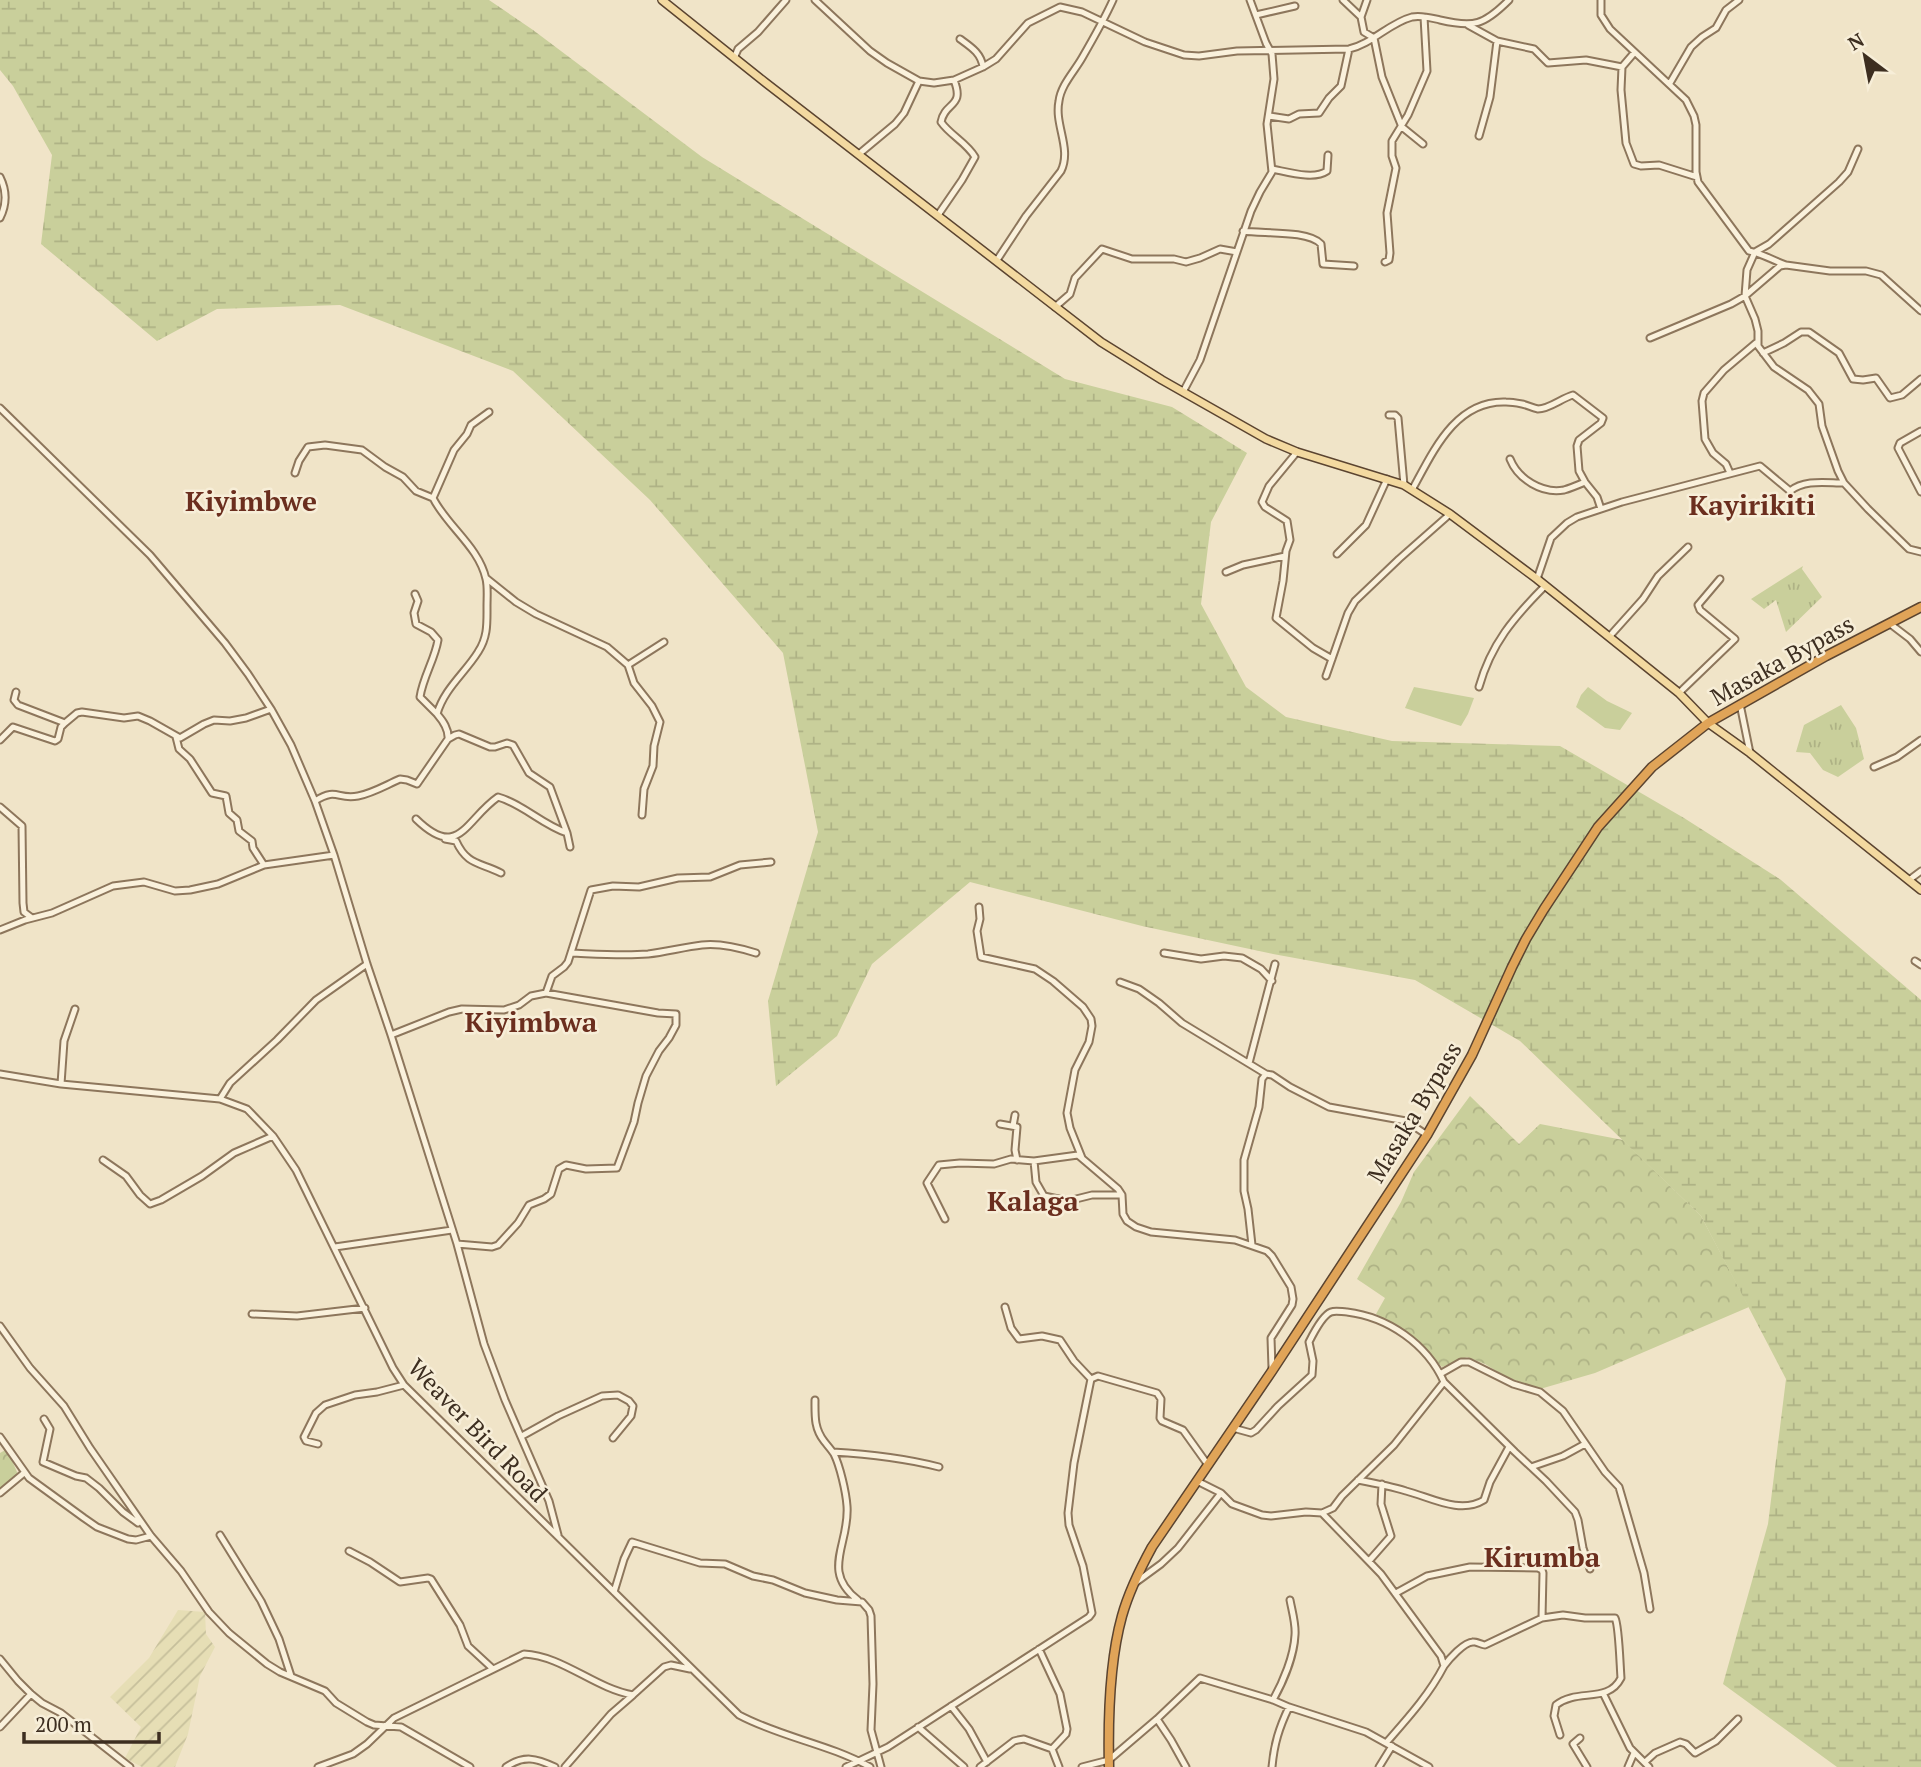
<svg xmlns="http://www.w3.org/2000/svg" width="1921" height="1767" font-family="'PT Serif',serif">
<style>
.farmland{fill:url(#farmland-furrows)}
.grass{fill:url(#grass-tufts)}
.forest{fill:url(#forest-crowns)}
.wetland{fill:url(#wetland-marsh)}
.pitch{fill:#c9cf9b}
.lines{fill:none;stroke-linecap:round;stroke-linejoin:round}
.minor-casing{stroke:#8d765c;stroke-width:9}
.major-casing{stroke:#5b4430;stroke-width:10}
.highway-casing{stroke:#5b4430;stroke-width:11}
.minor{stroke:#faf1dc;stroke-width:5}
.major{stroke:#f3d9a0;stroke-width:7}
.highway{stroke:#e0a458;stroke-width:8}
.labels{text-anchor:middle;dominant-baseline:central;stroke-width:5;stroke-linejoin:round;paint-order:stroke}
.street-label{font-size:24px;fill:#3d2e20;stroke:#f7eed8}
.quarter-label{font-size:28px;font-weight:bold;fill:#6b2e1e;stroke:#f7eed8}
</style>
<defs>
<pattern id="farmland-furrows" width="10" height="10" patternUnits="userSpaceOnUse" patternTransform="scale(1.75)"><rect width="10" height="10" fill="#e6deb5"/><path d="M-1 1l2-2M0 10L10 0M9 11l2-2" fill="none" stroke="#c6bf9b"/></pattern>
<pattern id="grass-tufts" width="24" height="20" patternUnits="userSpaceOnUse" patternTransform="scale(1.75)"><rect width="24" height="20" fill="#c9cf9b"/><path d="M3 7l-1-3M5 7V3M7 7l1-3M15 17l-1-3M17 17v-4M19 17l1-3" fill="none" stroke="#aeb285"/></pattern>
<pattern id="forest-crowns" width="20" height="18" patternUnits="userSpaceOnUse" patternTransform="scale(1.75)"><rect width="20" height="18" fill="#c9cf9b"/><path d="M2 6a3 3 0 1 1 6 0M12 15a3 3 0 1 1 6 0" fill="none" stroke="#aeb285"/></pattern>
<pattern id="wetland-marsh" width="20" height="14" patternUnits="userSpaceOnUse" patternTransform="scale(1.75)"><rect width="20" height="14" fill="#c9cf9b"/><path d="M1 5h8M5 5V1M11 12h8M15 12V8" fill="none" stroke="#aeb285"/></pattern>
</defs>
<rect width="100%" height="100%" fill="#f0e4c8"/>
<path class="farmland" d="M178 1610 205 1612 206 1634 215 1647 200 1676 188 1734 175 1767H142L125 1758 141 1727 110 1697 149 1658Z"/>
<path class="grass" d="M1803 566 1802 569 1822 597 1786 632 1776 600 1764 609 1751 599Z
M1841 705 1856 728 1864 759 1838 777 1823 770 1810 753 1796 752 1804 725Z"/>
<path class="forest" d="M1470 1096 1519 1144 1540 1124 1623 1140 1701 1216 1749 1307 1595 1373 1540 1389 1506 1377 1485 1364 1467 1357 1442 1367 1412 1337 1376 1314 1385 1298 1357 1279 1401 1202 1414 1172Z
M7 1449 20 1479 0 1493V1453Z"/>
<path class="wetland" d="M0 0H489L533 30 702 157 1065 379 1172 407 1247 453 1211 522 1201 604 1246 687 1286 717 1392 741 1560 746 1684 818 1781 880 1921 1000V1767H1837L1723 1684 1768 1524 1786 1379 1701 1216 1520 1041 1415 980 1273 954 1142 926 970 882 872 964 837 1036 776 1086 768 1001 818 832 783 653 650 500 513 371 340 305 217 309 157 341 41 244 52 155 13 86 0 70Z"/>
<path class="pitch" d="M1414 687 1474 698 1468 714 1461 726 1405 708Z
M1588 687 1607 701 1632 713 1620 730 1605 728 1576 707 1581 695Z"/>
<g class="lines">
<defs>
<path id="minor" d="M815 0 870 51 887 63 919 81 934 83 954 80 983 67 996 59 1028 23 1060 7 1082 12 1145 42 1184 55 1199 56 1237 51 1349 49C1372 44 1389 23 1412 17 1422 15 1431 18 1440 20 1474 28 1484 25 1509 0
M1343 0 1361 17 1364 32 1374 38 1382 77 1402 127 1423 144
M1601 0V15L1610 29 1686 100 1694 116 1696 125V172L1698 182 1749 251C1761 253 1774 261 1786 265
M1256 15 1295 6
M1361 17 1367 0
M1468 25 1497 41 1534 49 1548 63 1586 60 1622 67
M960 39C971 47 981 53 983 67
M1634 53 1622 67 1621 90 1626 143 1634 164 1641 166 1659 165 1697 177
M735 56 738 49 758 32 786 0
M1670 83 1691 47 1702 37 1716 28 1726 10 1739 0
M1269 116 1289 119 1299 114 1319 113 1329 98 1341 86 1349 49
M1479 136 1490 97 1497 41
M1858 149 1848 172 1839 182 1769 244 1755 252 1747 270 1745 296 1755 319 1758 331V346L1774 367 1808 390 1819 404 1822 426 1838 471 1844 483 1868 509 1909 549 1921 552
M859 154 895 124 904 113 919 81
M1272 169C1288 172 1314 180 1327 171L1328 155
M0 177C7 191 7 204 0 218
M938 215 962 180 975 157C967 143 950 135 941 122 945 101 965 108 954 80
M1243 231C1263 234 1308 230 1321 244L1323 264 1354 266
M997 260 1026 216 1061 171C1072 148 1054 125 1059 101 1061 85 1074 72 1082 58 1093 39 1104 20 1113 0
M1385 262 1389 260 1390 253 1387 213 1396 168 1392 156V141L1408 115 1427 71 1424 17
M1055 307 1070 294 1075 278 1102 249 1132 259H1174L1186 262 1200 258 1220 249 1237 252
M1650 338 1731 304 1745 296 1780 266 1786 265 1830 271H1866L1881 275 1921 311
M1763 353 1784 343 1801 332H1809L1839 353 1853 379 1863 380 1876 378 1890 398 1902 395 1921 379
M1183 392 1200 360 1251 211 1260 192 1272 172 1267 124 1274 79 1272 54 1266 43 1250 0
M0 408 150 555 225 643 248 674 271 709 291 745 315 801 334 855 367 964 391 1035 457 1244 484 1344 505 1400 549 1501 558 1535
M1389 415H1395L1398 418 1404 485
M1921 431 1900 443 1898 448 1921 492
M1297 452 1269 486 1262 502 1265 507 1287 521 1290 540 1286 551 1283 581 1276 618 1313 648 1332 659
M1510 459C1518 479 1542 494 1564 490 1571 488 1578 485 1585 482
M295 473 299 461 308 447 325 445 362 450 385 467 403 477 416 491 433 498C447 526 479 547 486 579 488 587 487 597 487 606 487 623 488 637 478 652 465 673 444 689 437 714 443 721 449 729 448 739
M1730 473 1726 464 1713 453 1705 439 1702 401 1704 393 1724 370 1756 343
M1412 490C1433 452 1455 400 1506 402 1511 402 1517 403 1522 404 1527 405 1533 408 1538 409 1549 409 1562 398 1573 395L1603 418 1601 423 1579 440 1577 446 1579 471 1585 482 1597 497 1601 509
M433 498 454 450 467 434 471 425 489 412
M1337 554 1366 525 1387 479
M1226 572 1243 565 1285 556
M486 578 516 602 536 614 607 647 628 665
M1537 579 1551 538 1567 523 1577 517 1622 502 1760 466 1790 491C1805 479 1826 483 1844 483
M415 594 418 601 414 613 416 624 431 632 438 640C435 659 423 677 420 697L437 714
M1889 623 1910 639 1921 652
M1609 637 1643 599 1658 576 1688 547
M1326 676 1348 613 1355 601 1399 559 1450 514
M1479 687C1491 644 1514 617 1545 586
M16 692 14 700 18 705 65 723 77 713 82 712 124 718 138 716 150 721 180 738 204 724 214 720 230 721 246 718 271 709
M1679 693 1735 639 1700 610 1698 605 1720 579
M1740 704 1750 753
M176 737 179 749 190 759 212 793 226 796 229 813 237 820 239 831 252 841 253 848 264 865
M0 740 13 727 55 741 58 739 61 727 65 723
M1874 767 1897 757 1921 740
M315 801C337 787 337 800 358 796 373 793 386 785 400 779L407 780 417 784 448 739 455 735 459 734 490 747H495L507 743 513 745 529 773 550 787 567 833
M0 807 22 826 23 903 24 912 32 918
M642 815 644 789 653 766 654 746 660 722 652 706 634 683 628 665 664 642
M416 819C459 861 465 820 498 797 523 804 541 824 567 833L570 847
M445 839 456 841C467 865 479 862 501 873
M1909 880 1921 871
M979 907 980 919 977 931 981 957 1035 969 1053 981 1083 1007 1091 1019 1092 1026 1089 1042 1075 1070 1067 1113 1070 1128 1082 1158
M0 930 25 920 52 913 113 886 144 882 175 891 190 890 218 884 264 865 334 855
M571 953C596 954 622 956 648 954 666 952 684 947 702 945 718 943 740 948 756 953
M1164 953 1201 959 1224 956 1242 958 1261 969 1272 981
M1915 961 1921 965
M1120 982 1139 989 1159 1003 1182 1023 1266 1074
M391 1035 449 1012 462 1009 504 1010 519 1005 531 996 546 993 552 976 564 967 568 962 591 890 613 886 639 887 678 878 710 877 740 865 771 862
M1249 1063 1275 964
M0 1074 61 1084 220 1099 247 1109 273 1136 296 1170 393 1368 404 1385 739 1715C780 1737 829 1744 870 1767
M61 1084 64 1041 75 1009
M220 1099 230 1083 277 1040 316 1000 367 964
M1000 1124 1017 1127 1015 1150 1017 1160
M1013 1126 1015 1115
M103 1160 126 1176 140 1195 150 1204 161 1200 202 1176 234 1153 273 1136
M1034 1161 1036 1182 1044 1196 1068 1201 1092 1195H1121
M945 1219 927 1183 939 1165 960 1163 994 1164 1011 1159 1034 1161 1078 1155 1118 1189 1122 1195 1123 1214 1127 1221 1136 1227 1151 1232 1235 1240 1267 1251 1272 1256 1291 1287 1293 1299 1292 1305 1271 1338 1272 1368
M457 1244 492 1247 498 1245 518 1223 529 1205 544 1199 551 1194 559 1169 566 1165 586 1169 617 1168 634 1122 638 1103 646 1076 659 1051 669 1038 676 1025V1014L658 1013 546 993
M1252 1245 1248 1209 1244 1191V1160L1259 1107 1262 1079 1266 1074 1272 1075 1290 1087 1329 1107 1406 1121 1427 1135
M335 1247 452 1230
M1005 1307 1011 1328 1019 1339 1042 1336 1060 1340 1074 1361 1091 1379
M252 1314 297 1316 365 1308
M0 1326 30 1368 64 1406 90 1448 151 1536 181 1571 209 1612 229 1633 267 1664 280 1672 325 1691 336 1703 367 1722 374 1725 401 1727 470 1767
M1440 1374 1461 1362H1469L1513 1384 1540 1392 1563 1411 1605 1472 1619 1487 1644 1573 1650 1609
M1444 1382 1515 1452 1546 1481 1575 1512 1578 1520 1583 1548 1590 1569
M815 1400C815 1416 814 1428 824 1441 827 1445 831 1449 834 1454 840 1466 846 1492 847 1506 850 1544 820 1571 858 1600
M44 1419 50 1429 43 1462 76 1476 86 1478 99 1488 123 1512 138 1523
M522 1436 558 1416 602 1396 618 1395 629 1401 633 1406 631 1416 613 1438
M0 1437 29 1478 84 1518 97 1527 128 1539 136 1540 151 1536 150 1535
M318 1444 306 1441 304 1437 316 1413 325 1405 355 1395 377 1392 404 1385
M833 1452C869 1454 904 1458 939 1467
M1531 1467 1563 1456 1585 1444
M1358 1480C1374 1483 1390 1486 1406 1491 1430 1497 1460 1515 1484 1500L1490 1482 1509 1447
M1197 1481 1221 1493 1232 1504 1262 1515 1271 1516 1306 1512 1322 1513 1333 1508 1342 1496 1394 1445 1444 1382C1427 1344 1388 1317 1347 1312 1342 1312 1336 1310 1331 1312 1323 1315 1313 1334 1309 1342L1313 1361 1312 1375 1278 1406 1256 1430 1251 1433 1233 1428
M0 1493 24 1473
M1322 1513 1381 1574 1441 1656 1444 1666C1429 1695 1407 1719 1386 1743
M220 1535 261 1601 279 1639 291 1676
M349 1551 370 1562 400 1582 428 1578 431 1579 460 1625 468 1646 493 1669
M1369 1561 1391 1536 1381 1504 1382 1484
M1135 1583 1161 1564 1178 1548 1221 1493
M614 1592 624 1559 632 1542 700 1563 725 1564 753 1576 773 1580 805 1593 837 1600 862 1602 869 1610 871 1616 873 1684 871 1730 881 1767
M1396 1593 1427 1576 1470 1567 1538 1568 1542 1570 1543 1573 1542 1618
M1039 1649 1060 1694 1067 1729 1066 1734 1052 1749
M0 1659 18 1681 31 1694 42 1703 61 1713 130 1767
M1444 1666C1449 1659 1464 1642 1473 1642 1474 1641 1483 1645 1485 1645L1542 1618 1563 1615 1585 1618H1615C1619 1625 1620 1666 1621 1678 1608 1704 1577 1688 1556 1705L1554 1716 1560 1735
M1604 1695 1630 1748 1649 1767
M1273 1700C1283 1682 1294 1656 1295 1635 1296 1624 1292 1611 1290 1600
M951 1706 969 1729 987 1762
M1157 1719 1171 1740 1186 1767
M0 1727 31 1694
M918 1727 964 1767
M1580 1738 1573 1744 1587 1767
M1645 1762 1655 1753 1680 1742 1686 1744 1695 1753 1716 1741 1738 1719
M318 1767 353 1754 367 1744 394 1718 524 1654C563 1656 594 1688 633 1695L664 1667 671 1665 690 1669
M506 1767C524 1755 536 1758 555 1767
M565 1767 611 1714 633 1695
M846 1767 888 1747 1089 1617 1092 1613 1083 1566 1069 1525 1068 1513 1074 1463 1091 1379 1098 1376 1157 1393 1161 1399 1160 1418 1162 1421 1183 1430 1208 1465
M980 1767 1014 1741 1018 1740 1024 1739 1052 1749 1059 1767
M1082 1767 1109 1760 1157 1719 1200 1678 1273 1700 1289 1707 1366 1732 1429 1767
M1272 1767C1274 1744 1279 1728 1289 1707
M1379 1767 1392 1746
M1628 1767 1634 1753"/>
<path id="major" d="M662 0 766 83 1101 342 1162 380 1266 439 1297 452 1404 485 1450 514 1537 579 1679 693 1708 723 1750 753 1921 890"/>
<path id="highway" d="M1109 1767C1108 1722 1110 1659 1122 1616 1129 1591 1140 1569 1152 1547L1272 1371 1427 1135 1472 1055 1512 967 1526 939 1544 909 1598 827 1652 767 1708 723 1826 656 1921 607"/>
</defs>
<use href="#minor" class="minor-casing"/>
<use href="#major" class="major-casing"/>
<use href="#highway" class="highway-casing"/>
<use href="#minor" class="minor"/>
<use href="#major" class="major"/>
<use href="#highway" class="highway"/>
</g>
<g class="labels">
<g class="street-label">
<text transform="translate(1782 660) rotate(-29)">Masaka Bypass</text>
<text transform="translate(1414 1112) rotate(-59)">Masaka Bypass</text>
<text transform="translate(478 1430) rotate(46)">Weaver Bird Road</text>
</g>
<g class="quarter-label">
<text x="251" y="500">Kiyimbwe</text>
<text x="1752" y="504">Kayirikiti</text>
<text x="531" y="1021">Kiyimbwa</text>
<text x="1033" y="1200">Kalaga</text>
<text x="1542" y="1556">Kirumba</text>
</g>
</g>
<g transform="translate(1865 56) rotate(328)" stroke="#f7eed8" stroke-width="5" paint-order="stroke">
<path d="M0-5L12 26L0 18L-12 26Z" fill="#3d2e20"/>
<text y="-10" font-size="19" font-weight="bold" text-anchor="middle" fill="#3d2e20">N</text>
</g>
<path d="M24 1732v10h135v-10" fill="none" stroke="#3d2e20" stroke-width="3.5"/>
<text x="35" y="1732" font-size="21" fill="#3d2e20" stroke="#f7eed8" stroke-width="5" paint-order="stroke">200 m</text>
</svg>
